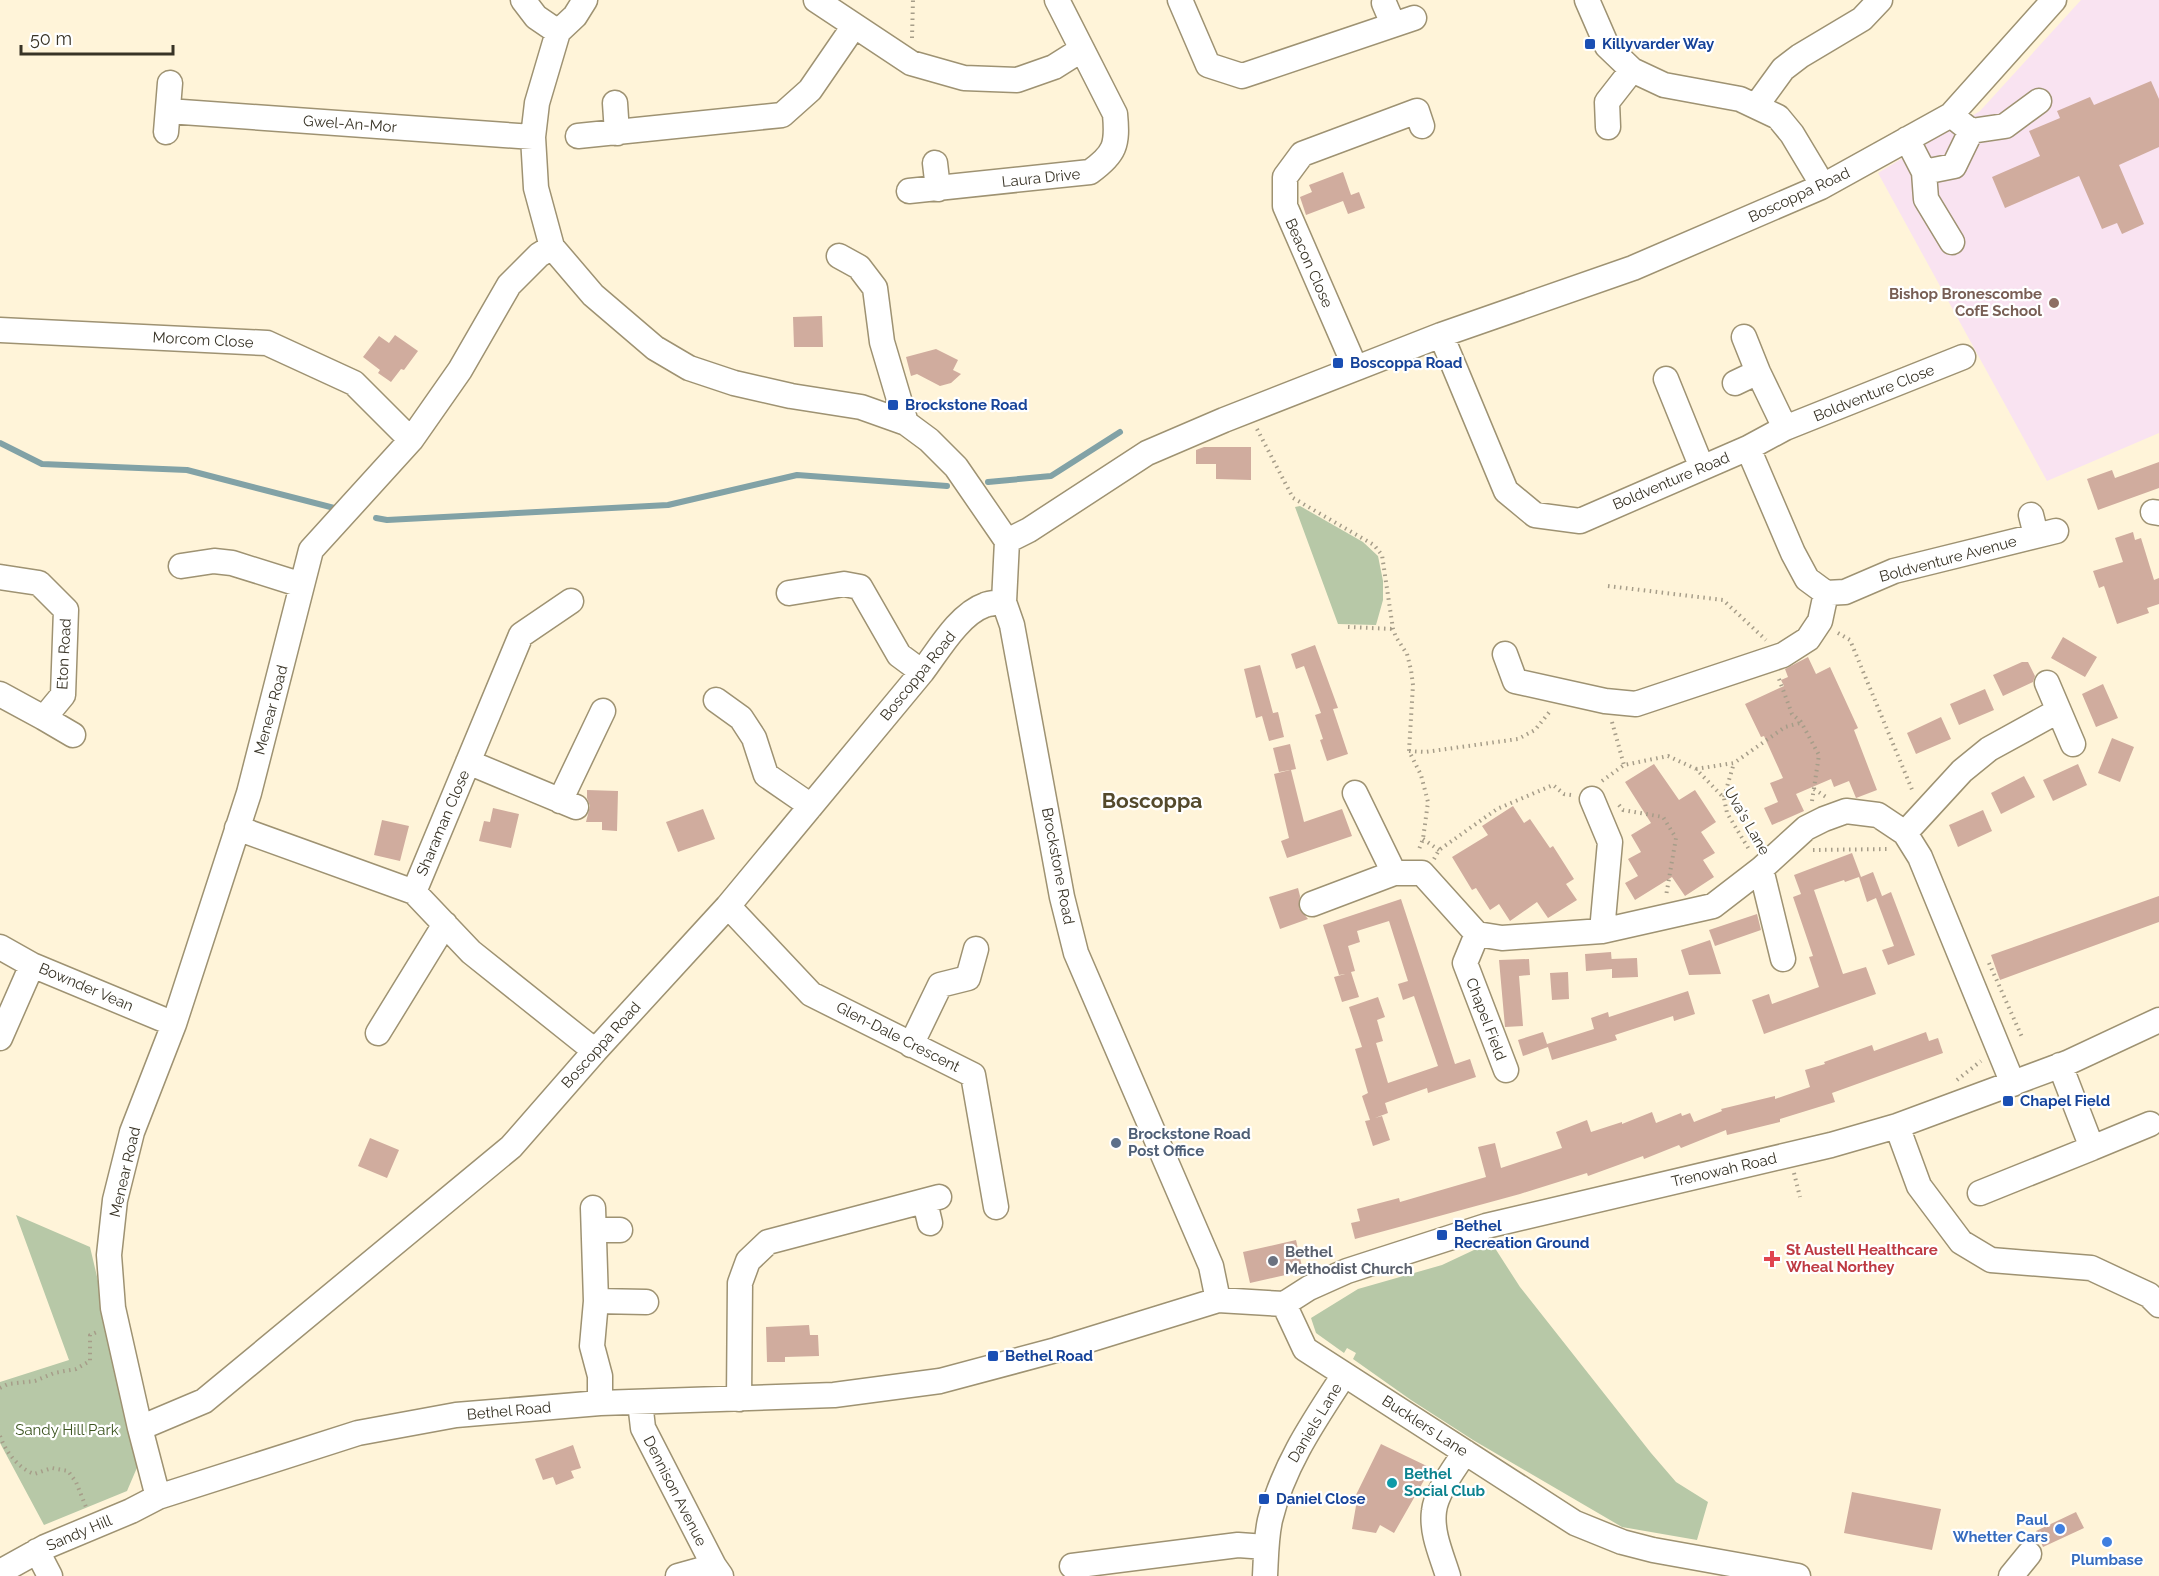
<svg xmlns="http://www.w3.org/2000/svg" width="2159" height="1576" font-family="Raleway,sans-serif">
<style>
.education{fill:#f9e3f1}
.green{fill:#b7c8a7}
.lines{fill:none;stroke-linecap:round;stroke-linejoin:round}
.stream{stroke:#82a2a6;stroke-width:6}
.building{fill:#d0ac9e}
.minor-casing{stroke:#9e9272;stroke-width:27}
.path{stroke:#a69d89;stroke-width:4;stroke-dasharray:1.5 4.5;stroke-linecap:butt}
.minor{stroke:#fff;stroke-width:24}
.transit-dot{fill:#1a4fb4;stroke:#fff;stroke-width:2}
.education-dot{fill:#8d6e63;stroke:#fff;stroke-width:2}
.service-dot{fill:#5c6f8a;stroke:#fff;stroke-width:2}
.health-dot{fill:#e0444e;stroke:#fff;stroke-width:2}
.worship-dot{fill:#6b7280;stroke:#fff;stroke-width:2}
.culture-dot{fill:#0f9aa8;stroke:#fff;stroke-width:2}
.shop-dot{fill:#3f7fe0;stroke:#fff;stroke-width:2}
.labels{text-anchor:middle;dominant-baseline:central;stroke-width:4.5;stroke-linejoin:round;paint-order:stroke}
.transit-label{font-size:15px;font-weight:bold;fill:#164399;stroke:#fff;text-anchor:start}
.street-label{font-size:15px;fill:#383326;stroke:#fff}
.education-label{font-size:15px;font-weight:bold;fill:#785e54;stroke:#fff;text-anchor:end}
.service-label{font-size:15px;font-weight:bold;fill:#4e5e75;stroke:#fff;text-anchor:start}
.health-label{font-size:15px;font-weight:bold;fill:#be3a42;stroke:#fff;text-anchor:start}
.worship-label{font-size:15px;font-weight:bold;fill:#5b616d;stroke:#fff;text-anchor:start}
.park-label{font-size:15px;fill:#3c5420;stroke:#fff}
.culture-label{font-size:15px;font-weight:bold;fill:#0d838f;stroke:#fff;text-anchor:start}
.shop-label{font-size:15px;font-weight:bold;fill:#366cbe;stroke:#fff;text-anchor:end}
.district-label{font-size:21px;font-weight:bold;fill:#54492b;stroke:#fff}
</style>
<rect width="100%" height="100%" fill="#fff4d9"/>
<path class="education" d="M2081 0H2159V433L2047 481 1878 173 1980 111Z"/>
<path class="green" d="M1300 506 1363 542 1378 556 1383 581V600L1376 625 1338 624 1295 507Z
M16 1215 90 1247 133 1429 139 1463 127 1491 44 1525 0 1443V1382L69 1360Z
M1491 1242 1520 1287 1651 1453 1676 1482 1708 1502 1697 1540 1622 1527 1473 1440 1411 1400 1353 1359 1356 1353 1347 1348 1344 1353 1316 1333 1311 1318 1358 1289 1442 1265Z"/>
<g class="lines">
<path class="stream" d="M0 443 42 464 187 470 338 509
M988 482 1051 476 1120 432
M376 518 387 520 668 505 797 475 947 486"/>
</g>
<path class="building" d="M2151 81 2159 99V147L2119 165 2144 224 2122 234 2117 223 2102 229 2079 176 2005 208 1992 177 2040 156 2029 131 2060 118 2057 111 2090 97 2094 105Z
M1343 172 1351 195 1359 192 1365 208 1348 214 1343 201 1306 215 1300 197 1312 192 1309 185Z
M822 316 823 347H794L793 317Z
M395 335 418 351 404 370 401 369 391 382 378 373 380 370 363 357 379 336 389 343Z
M936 349 958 360 953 370 961 374 951 383 940 386 917 374 911 376 906 357Z
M1204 447H1251V480L1216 479V464H1196V450Z
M2159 462V488L2098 510 2087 479 2112 470 2115 478Z
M2133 532 2135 540 2141 538 2154 580 2159 578V604L2147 608 2149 613 2117 624 2104 586 2099 588 2093 571 2123 562 2115 538Z
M2063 637 2097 657 2085 677 2051 658Z
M1315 645 1338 708 1333 709 1348 754 1327 761 1320 740 1323 739 1315 715 1330 710 1321 713 1304 666 1296 669 1291 654Z
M1808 657 1816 674 1830 667 1858 728 1854 730 1877 790 1856 798 1849 781 1834 787 1831 779 1796 794 1804 811 1772 825 1764 808 1778 802 1770 783 1783 778 1764 736 1761 737 1745 704 1784 686 1781 680 1788 677 1785 669Z
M2022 662H2028L2035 676 2033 682 2003 696 1993 675Z
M1260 665 1273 713 1269 714 1278 712 1284 737 1269 741 1262 716 1256 718 1244 669Z
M2103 684 2118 718 2096 727 2082 694Z
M1985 689 1994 710 1959 725 1950 704Z
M1941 717 1951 739 1916 754 1907 733Z
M2112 738 2134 747 2120 782 2098 773Z
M1290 744 1296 769 1291 770 1304 822 1342 809 1352 836 1287 858 1281 841 1289 838 1274 774 1290 770 1279 772 1273 748Z
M1654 764 1679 800 1695 790 1716 822 1701 832 1715 853 1703 860 1714 877 1685 896 1672 877 1635 900 1625 883 1638 876 1628 859 1641 852 1631 835 1651 823 1625 782Z
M2078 764 2087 785 2053 801 2043 780Z
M2024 776 2035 797 2001 814 1991 793Z
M587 790 618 791 617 831 602 830V822H586L590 806 587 798Z
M1513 806 1524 823 1530 819 1550 848 1553 846 1574 879 1566 884 1577 900 1548 918 1537 902 1510 921 1499 904 1490 910 1476 888 1472 890 1452 857 1488 835 1482 826Z
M493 808 519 814 511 848 479 841 484 821 490 822Z
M703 809 715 839 678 852 666 822Z
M1983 810 1992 831 1958 847 1949 825Z
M382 820 409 826 400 861 374 855Z
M1852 853 1861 877 1873 872 1882 896 1880 897 1891 892 1915 955 1888 965 1882 950 1894 946 1876 898 1867 902 1859 877 1845 882 1844 880 1814 890 1843 974 1866 967 1876 994 1764 1034 1752 1000 1769 994 1772 1004 1819 987 1809 957 1813 956 1793 897 1801 894 1794 875Z
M1298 888 1300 896 1299 908 1308 919 1280 929 1269 897Z
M2159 896V922L2000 980 1991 955Z
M1401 899 1455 1064 1470 1059 1476 1077 1428 1093 1427 1088 1385 1103 1388 1113 1375 1118 1382 1116 1390 1140 1373 1146 1365 1121 1370 1120 1362 1096 1368 1093 1355 1049 1362 1047 1349 1007 1378 997 1385 1017 1377 1020 1383 1041 1376 1043 1388 1083 1438 1066 1414 996 1403 1000 1398 984 1408 981 1389 921 1357 931 1360 942 1348 946 1355 971 1351 972 1359 997 1342 1002 1334 977 1345 974 1339 975 1323 925Z
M1757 914 1761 930 1715 946 1709 930Z
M1710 940 1721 974 1689 975 1681 950Z
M1611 952 1612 964 1611 959 1637 958 1638 977 1612 978V969L1586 971 1585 954Z
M1529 959 1530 975 1519 976 1523 1026 1505 1027 1499 960Z
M1568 972 1569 999 1552 1000 1550 973Z
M1688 991 1695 1014 1674 1021 1673 1016 1615 1035 1617 1040 1552 1060 1548 1047 1523 1056 1518 1040 1543 1032 1547 1044 1594 1029 1591 1018 1608 1012 1609 1017Z
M1926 1032 1929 1041 1938 1038 1943 1053 1832 1093 1835 1102 1780 1119V1122L1727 1135 1726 1130 1681 1148 1679 1145 1644 1159 1643 1156 1588 1176 1587 1173 1520 1194 1355 1239 1351 1223 1360 1221 1357 1209 1399 1198 1400 1202 1486 1177 1478 1147 1495 1143 1501 1168 1562 1148 1556 1132 1587 1120 1591 1132 1622 1122V1124L1652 1112 1656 1123 1681 1113 1682 1116 1690 1113 1694 1122 1722 1111 1721 1109 1775 1096V1099L1810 1087 1805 1070 1825 1064 1824 1062 1872 1045 1874 1051Z
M370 1138 399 1150 387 1178 358 1166Z
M1296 1240 1303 1271 1250 1283 1243 1252Z
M809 1325 810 1335H818L819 1356 785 1357V1362H767L766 1327Z
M1381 1444 1431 1468 1394 1533 1380 1525 1376 1533 1352 1529 1357 1500 1354 1499Z
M573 1445 581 1468 571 1471 574 1478 556 1485 553 1477 543 1480 535 1459Z
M1852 1492 1941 1509 1932 1550 1844 1533Z
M2076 1512 2084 1528 2043 1547 2036 1531Z"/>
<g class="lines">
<defs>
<path id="minor" d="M523 0 536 17 558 32
M585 0 575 16 558 32 537 103 533 137 536 188 552 247 593 295 655 348 689 368 734 383 791 396 861 407 906 423 929 440 956 467 1007 541 1004 602 1012 625 1062 897 1076 953 1211 1266 1218 1300
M816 0 911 63 964 78 1017 80 1054 67 1081 50
M1180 0 1208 65 1242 76 1414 18
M1587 0 1607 46 1632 70 1664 85 1740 99 1778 117 1792 134 1816 174 1821 187
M1384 3 1393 24
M615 103 617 133
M1756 106 1783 69 1800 56 1862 19 1880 0
M168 111 533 137
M1608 127 1607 102 1632 70
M1971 131 2005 126 2039 101
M166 132 170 83
M578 136 782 115 810 90 854 26
M1907 139 1924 172 1926 199 1952 242
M935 163 938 189
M1924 172 1954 166 1971 131 1951 115
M909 191 1090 172C1115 154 1118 145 1115 114L1057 0
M839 256 859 267 875 288 882 342 906 423
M0 330 267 343 354 383 411 440
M1441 335 1506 491 1535 515 1580 521 1748 448 1785 428 1963 357
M1744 337 1758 372 1785 428
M1355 367 1285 206V177L1302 154 1417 111 1422 126
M1666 379 1702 468
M1735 383 1758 372
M1748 448 1793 553 1807 579 1826 593
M2153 512 2159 513
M2031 515 2036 535
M1007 541 1029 530 1147 453 1224 420 1441 335 1633 268 1821 187 1951 115 2054 0
M181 566 214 561 232 563 302 585
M0 577 39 583 66 610 63 695 44 718 0 694
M789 593 844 584 860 587 899 655 922 672
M1826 593 1845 592 1894 571 2056 531
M1505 654 1515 681 1605 701 1636 704 1783 655 1808 639 1820 621 1826 593
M2047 683 2073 744
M716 700 741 718 754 738 766 775 811 806
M44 718 73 735
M468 762 576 807
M1355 793 1394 873H1422L1477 934 1502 938 1602 931 1713 906 1761 869 1806 828 1824 819 1846 811 1878 815 1905 833 1920 857 2013 1084
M1592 799 1610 842 1602 931
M560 801 603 711
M237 828 414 892 471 952 595 1051
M1905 833 1962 771 1989 749 2058 711
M1761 869 1783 959
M414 892 521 635 571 601
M1312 904 1394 873
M728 906 811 994 973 1075 996 1207
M1477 934 1465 963 1506 1070
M0 947 32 965 174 1024
M378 1033 445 924
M0 1038 32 965
M911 1045 940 985 968 978 976 949
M1897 1126 1919 1186 1961 1242 1991 1260 2091 1268 2149 1295 2159 1305
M2092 1148 2150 1124
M1980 1193 2092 1148 2060 1065
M925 1202 930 1223
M593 1208 596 1301 592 1346 600 1376V1403
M594 1230H620
M596 1301 646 1302
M1284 1304 1309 1288 1347 1271 1486 1226 1831 1145 1897 1126 2067 1063 2159 1020
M1284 1304 1305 1349 1575 1523 1622 1542 1653 1550 1798 1576
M739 1399 740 1283 748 1261 768 1242 939 1197
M640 1402 643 1428 714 1566 721 1576
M140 1428 204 1401 511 1147 595 1051 728 906 922 672C938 651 959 614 985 605 990 603 998 603 1004 602
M158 1497 140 1428 113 1308 109 1255 115 1200 132 1132 174 1024 249 793 311 550 411 440 460 370 509 285 539 255 552 247
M37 1551 50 1576
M1072 1566 1238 1545 1266 1547
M0 1572 45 1547 131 1511 158 1497 358 1433 456 1415 600 1403 834 1395 940 1381 1056 1350 1218 1300 1284 1304
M678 1576 714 1566
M1265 1576C1266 1557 1266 1538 1270 1520 1283 1466 1314 1421 1344 1375
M1448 1576C1442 1556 1431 1533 1434 1511 1436 1492 1455 1468 1465 1452
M2011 1576 2029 1554"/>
</defs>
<use href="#minor" class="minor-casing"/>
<path class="path" d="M912 38 913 0
M1257 429 1293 498 1374 545 1382 555 1393 629 1396 637 1407 654 1411 670 1413 685 1409 751 1421 775 1428 802 1423 839 1418 852
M1608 586 1723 600 1766 640
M1348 627 1393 629
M1838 633 1850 640 1913 792
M1779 679 1792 714 1801 722 1819 755 1812 801
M1612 722 1624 765
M1409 751 1425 752 1518 739 1535 730 1551 710
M1696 769 1734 763 1785 727 1800 723
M1602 781 1624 765 1668 756 1696 769 1724 798 1727 813 1750 851
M1814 789 1826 797
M1724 797 1734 763
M1619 805 1623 810 1663 817 1676 838 1666 896
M1423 839 1439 850
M1813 850 1890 849
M1434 859 1439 850 1497 809 1553 785 1564 794 1571 795
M1989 963 2022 1037
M1957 1080 1981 1061
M1794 1173 1800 1197
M0 1388 8 1384 35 1381 54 1373 76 1369 90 1361V1335L97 1332
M0 1436C6 1452 18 1468 34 1474L52 1468 68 1471 76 1482 86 1507"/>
<use href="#minor" class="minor"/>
</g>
<g class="transit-dot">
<rect x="1584" y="38" width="12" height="12" rx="3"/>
<rect x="1332" y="357" width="12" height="12" rx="3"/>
<rect x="887" y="399" width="12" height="12" rx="3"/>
<rect x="2002" y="1095" width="12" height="12" rx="3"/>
<rect x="1436" y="1229" width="12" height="12" rx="3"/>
<rect x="987" y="1350" width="12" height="12" rx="3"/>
<rect x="1258" y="1493" width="12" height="12" rx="3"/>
</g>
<circle class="education-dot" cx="2054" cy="303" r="6"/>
<circle class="service-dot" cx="1116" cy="1143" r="6"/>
<path class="health-dot" d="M1769 1250h6v6h6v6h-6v6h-6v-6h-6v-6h6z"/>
<circle class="worship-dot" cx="1273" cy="1261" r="6"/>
<circle class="culture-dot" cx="1392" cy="1483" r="6"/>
<g class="shop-dot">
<circle cx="2060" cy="1529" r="6"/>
<circle cx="2107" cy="1542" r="6"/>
</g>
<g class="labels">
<g class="transit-label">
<text x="1602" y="44">Killyvarder Way</text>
<text x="1350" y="363">Boscoppa Road</text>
<text x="905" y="405">Brockstone Road</text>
<text x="2020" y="1101">Chapel Field</text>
<text x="1454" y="1226">Bethel<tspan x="1454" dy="17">Recreation Ground</tspan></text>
<text x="1005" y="1356">Bethel Road</text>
<text x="1276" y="1499">Daniel Close</text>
</g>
<g class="street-label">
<text transform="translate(350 124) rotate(4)">Gwel-An-Mor</text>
<text transform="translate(1041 178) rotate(-6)">Laura Drive</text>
<text transform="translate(1799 195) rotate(-25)">Boscoppa Road</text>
<text transform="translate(1309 263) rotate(66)">Beacon Close</text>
<text transform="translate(203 340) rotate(3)">Morcom Close</text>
<text transform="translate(1874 393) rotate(-22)">Boldventure Close</text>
<text transform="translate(1671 481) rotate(-23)">Boldventure Road</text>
<text transform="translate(1948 559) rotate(-15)">Boldventure Avenue</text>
<text transform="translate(64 654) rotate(-87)">Eton Road</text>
<text transform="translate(918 676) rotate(-51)">Boscoppa Road</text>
<text transform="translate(271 710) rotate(-75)">Menear Road</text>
<text transform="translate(1747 821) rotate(60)">Uva's Lane</text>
<text transform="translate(443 823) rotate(-67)">Sharaman Close</text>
<text transform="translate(1058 866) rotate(79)">Brockstone Road</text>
<text transform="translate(86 987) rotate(23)">Bownder Vean</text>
<text transform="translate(1486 1019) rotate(69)">Chapel Field</text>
<text transform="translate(898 1037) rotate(27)">Glen-Dale Crescent</text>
<text transform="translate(601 1045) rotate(-48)">Boscoppa Road</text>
<text transform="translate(1724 1170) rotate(-13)">Trenowah Road</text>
<text transform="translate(125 1172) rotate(-77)">Menear Road</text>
<text transform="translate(509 1411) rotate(-5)">Bethel Road</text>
<text transform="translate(1315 1423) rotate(-59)">Daniels Lane</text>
<text transform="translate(1425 1426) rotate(33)">Bucklers Lane</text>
<text transform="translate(675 1491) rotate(63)">Dennison Avenue</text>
<text transform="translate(79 1533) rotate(-23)">Sandy Hill</text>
</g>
<g class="education-label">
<text x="2042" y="294">Bishop Bronescombe<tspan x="2042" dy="17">CofE School</tspan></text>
</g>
<g class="service-label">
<text x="1128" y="1134">Brockstone Road<tspan x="1128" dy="17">Post Office</tspan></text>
</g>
<g class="health-label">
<text x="1786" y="1250">St Austell Healthcare<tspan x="1786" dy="17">Wheal Northey</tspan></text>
</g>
<g class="worship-label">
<text x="1285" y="1252">Bethel<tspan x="1285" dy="17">Methodist Church</tspan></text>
</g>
<g class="park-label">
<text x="67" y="1430">Sandy Hill Park</text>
</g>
<g class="culture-label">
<text x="1404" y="1474">Bethel<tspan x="1404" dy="17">Social Club</tspan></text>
</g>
<g class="shop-label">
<text x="2048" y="1520">Paul<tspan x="2048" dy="17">Whetter Cars</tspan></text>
<text x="2107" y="1560" text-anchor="middle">Plumbase</text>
</g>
<g class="district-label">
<text x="1152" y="800">Boscoppa</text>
</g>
</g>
<path d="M21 45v9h152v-9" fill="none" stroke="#383326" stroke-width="3"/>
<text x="30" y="45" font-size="18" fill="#383326" stroke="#ffffff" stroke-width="4.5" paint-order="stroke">50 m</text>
</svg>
